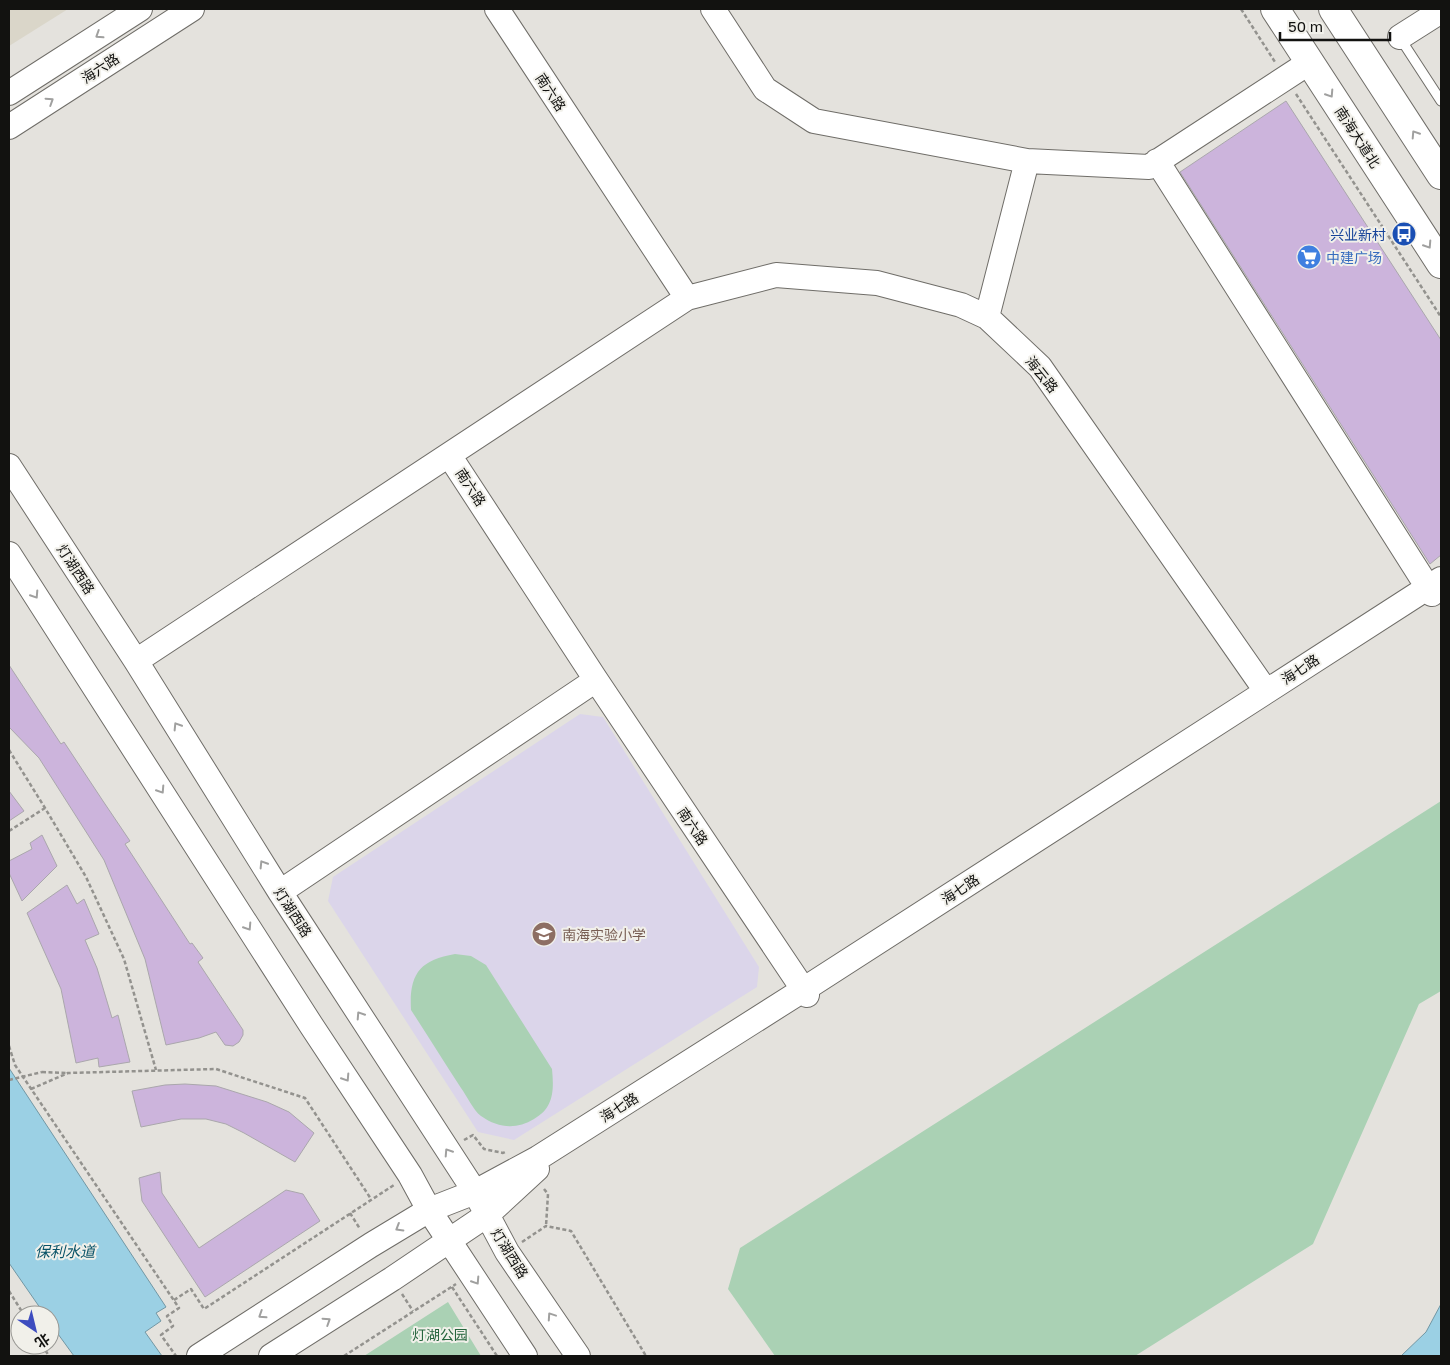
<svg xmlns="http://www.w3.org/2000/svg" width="1450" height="1365" font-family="'Golos Text','Noto Sans SC',sans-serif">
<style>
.built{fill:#dad6c9}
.education{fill:#dbd5ea}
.green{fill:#aad1b4}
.water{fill:#9bd0e4;stroke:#7297a4}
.building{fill:#ccb4dc;stroke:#aaa7ac}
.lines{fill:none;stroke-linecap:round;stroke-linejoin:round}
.lane-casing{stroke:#6f6d68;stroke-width:11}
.secondary-casing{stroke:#6f6d68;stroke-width:26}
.highway-casing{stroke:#6f6d68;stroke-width:30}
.path{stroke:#93928e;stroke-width:2.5;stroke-dasharray:4 2.5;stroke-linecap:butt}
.lane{stroke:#fff;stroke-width:9}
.secondary{stroke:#fff;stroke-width:24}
.highway{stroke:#fff;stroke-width:28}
.path-bridge{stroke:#93928e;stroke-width:2.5;stroke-dasharray:4 2.5;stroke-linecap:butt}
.oneway{stroke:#a0a09f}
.labels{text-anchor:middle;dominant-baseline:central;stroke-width:4;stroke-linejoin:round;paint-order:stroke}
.street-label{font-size:14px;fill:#121210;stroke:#f1f0ea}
.transit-label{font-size:14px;fill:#164399;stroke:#f1f0ea;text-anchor:end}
.shop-label{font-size:14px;fill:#366cbe;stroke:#f1f0ea;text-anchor:start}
.education-label{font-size:14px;fill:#785e54;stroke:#f1f0ea;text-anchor:start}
.park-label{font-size:14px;fill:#26653d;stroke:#f1f0ea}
.water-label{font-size:15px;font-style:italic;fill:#085267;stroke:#f1f0ea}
</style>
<rect width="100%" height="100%" fill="#e4e2dd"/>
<path class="built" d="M9 9H68L9 46Z"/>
<path class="education" d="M580 714 603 717 759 967 757 987 514 1140 478 1132 328 901 333 877Z"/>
<path class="green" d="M1441 801V991L1419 1004 1313 1244 1135 1356H775L728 1289 740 1248Z
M455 954 471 956 486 965 552 1069C554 1090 554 1108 534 1119 516 1130 498 1128 481 1116 473 1110 467 1096 461 1088 444 1062 428 1036 411 1010 409 975 419 960 455 954Z
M448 1302 481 1356H364Z"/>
<path class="water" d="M9 1068 166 1307 156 1313 161 1321 145 1332 162 1356H74L50 1323V1315H45L9 1263Z
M1441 1304V1356H1401L1426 1332Z"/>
<path class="building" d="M1286 101 1441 340V555L1430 564 1180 172Z
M9 665 61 744 64 742 103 801 130 841 125 844 190 944 192 943 203 958 198 962 243 1030V1035L239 1042 233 1046 225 1045 216 1032 199 1038 166 1045 145 959 104 860 39 758 9 727Z
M9 791 24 811 9 821Z
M42 835 57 866 22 901 9 873V861L32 849 30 843Z
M67 885 77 904 84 899 99 934 85 940 97 968 112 1018 118 1015 130 1062 99 1067 98 1058 76 1063 61 989 27 913Z
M185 1084 216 1086 267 1102 289 1112 314 1133 295 1162 244 1133 226 1124 206 1119H181L141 1127 132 1091 165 1085Z
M160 1172 162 1193 199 1248 286 1190 303 1194 320 1221 205 1297 142 1201 139 1178Z"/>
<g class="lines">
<defs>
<path id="lane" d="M1400 38 1441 101"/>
<path id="secondary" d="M497 9 687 298
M713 9 765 89 814 121 1027 161 1149 167 1310 62
M1400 37 1441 11
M9 93 140 9
M9 127 192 9
M1157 161 1432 594
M987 317 1027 161
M449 455 596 680 807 995
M9 466 136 661 280 892 475 1192 507 1252 578 1356
M9 554 311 1025 410 1175 429 1210 525 1356
M136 661 687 298 776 275 877 283 961 305 987 317 1040 367 1266 691
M280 892 596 680
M199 1356 371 1245 429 1210 475 1192 538 1158 803 990 1441 579
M271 1356 392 1279 487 1215 537 1169"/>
<path id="highway" d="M1275 9 1441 264
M1333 9 1441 175"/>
</defs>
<use href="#lane" class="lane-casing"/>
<use href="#secondary" class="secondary-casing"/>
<use href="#highway" class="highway-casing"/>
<path class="path" d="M1241 9 1275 62
M1296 94 1441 317
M9 750 45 808 86 877 124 959 156 1070
M9 831 45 808
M9 1046 15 1065 179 1308 167 1316 173 1326 161 1335 176 1356
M42 1072 67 1073
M31 1089 68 1073 216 1069 305 1098 371 1199
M464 1140 473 1135 484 1149 503 1153 507 1151
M544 1189 548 1194 546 1226
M350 1213 360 1229
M522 1242 546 1226 571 1231 646 1356
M452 1287 497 1356
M9 1291 24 1315
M402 1294 413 1311
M174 1300 191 1289 204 1309 394 1185
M42 1345 49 1356
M344 1356 456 1284"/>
<use href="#lane" class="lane"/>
<use href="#secondary" class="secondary"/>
<use href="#highway" class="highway"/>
<path class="path-bridge" d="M9 1080 42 1072"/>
</g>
<defs><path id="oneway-chevron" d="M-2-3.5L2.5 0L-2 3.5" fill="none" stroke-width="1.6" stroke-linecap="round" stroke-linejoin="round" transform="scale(1.25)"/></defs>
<g class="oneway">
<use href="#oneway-chevron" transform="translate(99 35) rotate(147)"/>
<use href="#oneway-chevron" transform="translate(1330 94) rotate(57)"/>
<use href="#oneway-chevron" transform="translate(50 101) rotate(-33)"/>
<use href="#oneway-chevron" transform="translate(1415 134) rotate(-123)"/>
<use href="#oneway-chevron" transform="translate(1428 245) rotate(57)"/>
<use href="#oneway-chevron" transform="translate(35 595) rotate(57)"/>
<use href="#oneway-chevron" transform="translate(177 726) rotate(-122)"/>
<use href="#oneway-chevron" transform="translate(161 790) rotate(57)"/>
<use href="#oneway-chevron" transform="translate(263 864) rotate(-122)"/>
<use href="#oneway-chevron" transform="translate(248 927) rotate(57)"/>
<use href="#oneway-chevron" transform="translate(360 1015) rotate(-123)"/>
<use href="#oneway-chevron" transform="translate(346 1078) rotate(57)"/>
<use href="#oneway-chevron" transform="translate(448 1152) rotate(-123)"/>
<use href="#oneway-chevron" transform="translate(399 1228) rotate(149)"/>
<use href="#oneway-chevron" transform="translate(476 1281) rotate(57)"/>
<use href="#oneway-chevron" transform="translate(262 1315) rotate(147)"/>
<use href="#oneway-chevron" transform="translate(551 1316) rotate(-124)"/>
<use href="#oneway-chevron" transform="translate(327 1321) rotate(-33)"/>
</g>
<defs>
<symbol id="bus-disc" viewBox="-11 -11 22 22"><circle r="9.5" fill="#1a4fb4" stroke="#f1f0ea"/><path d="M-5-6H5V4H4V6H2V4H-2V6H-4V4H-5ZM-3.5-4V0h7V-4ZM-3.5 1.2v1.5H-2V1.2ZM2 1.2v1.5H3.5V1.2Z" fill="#fff"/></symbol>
<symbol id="supermarket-disc" viewBox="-11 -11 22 22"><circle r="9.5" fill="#3f7fe0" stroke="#f1f0ea"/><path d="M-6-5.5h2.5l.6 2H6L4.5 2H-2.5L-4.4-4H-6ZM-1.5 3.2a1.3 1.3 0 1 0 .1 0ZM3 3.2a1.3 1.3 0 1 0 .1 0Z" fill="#fff"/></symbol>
<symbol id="school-disc" viewBox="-11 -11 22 22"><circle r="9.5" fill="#8d6e63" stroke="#f1f0ea"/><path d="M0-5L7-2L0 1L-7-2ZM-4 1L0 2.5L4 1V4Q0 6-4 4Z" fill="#fff"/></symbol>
</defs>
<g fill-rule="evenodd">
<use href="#bus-disc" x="1390" y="220" width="28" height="28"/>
<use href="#supermarket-disc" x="1295" y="243" width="28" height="28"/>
<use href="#school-disc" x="530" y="920" width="28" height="28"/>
</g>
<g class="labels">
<g class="street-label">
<text transform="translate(100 68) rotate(-33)">海六路</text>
<text transform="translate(551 92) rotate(57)">南六路</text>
<text transform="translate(1358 137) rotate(57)">南海大道北</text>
<text transform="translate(1042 374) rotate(51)">海云路</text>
<text transform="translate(471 487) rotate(57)">南六路</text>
<text transform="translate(76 569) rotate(57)">灯湖西路</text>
<text transform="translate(1300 669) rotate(-33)">海七路</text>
<text transform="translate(693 826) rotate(56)">南六路</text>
<text transform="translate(960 889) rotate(-33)">海七路</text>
<text transform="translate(293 912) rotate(57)">灯湖西路</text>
<text transform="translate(619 1107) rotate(-32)">海七路</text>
<text transform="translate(510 1253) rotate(58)">灯湖西路</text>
</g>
<g class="transit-label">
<text x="1386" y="234">兴业新村</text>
</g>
<g class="shop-label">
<text x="1326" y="257">中建广场</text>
</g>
<g class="education-label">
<text x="562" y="934">南海实验小学</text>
</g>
<g class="park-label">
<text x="440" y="1334">灯湖公园</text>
</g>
<g class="water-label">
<text x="65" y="1251">保利水道</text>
</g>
</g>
<rect width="1450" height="1365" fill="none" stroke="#121210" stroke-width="20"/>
<g transform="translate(35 1330) rotate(145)"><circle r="24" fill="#f1f0ea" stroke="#989793"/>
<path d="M0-4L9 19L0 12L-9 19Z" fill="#3d4cbf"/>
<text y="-8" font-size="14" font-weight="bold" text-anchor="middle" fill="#121210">北</text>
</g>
<path d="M1280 32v8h110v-8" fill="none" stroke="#121210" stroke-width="2.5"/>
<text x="1288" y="32" font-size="15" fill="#121210" stroke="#f1f0ea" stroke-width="4" paint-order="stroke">50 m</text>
</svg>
